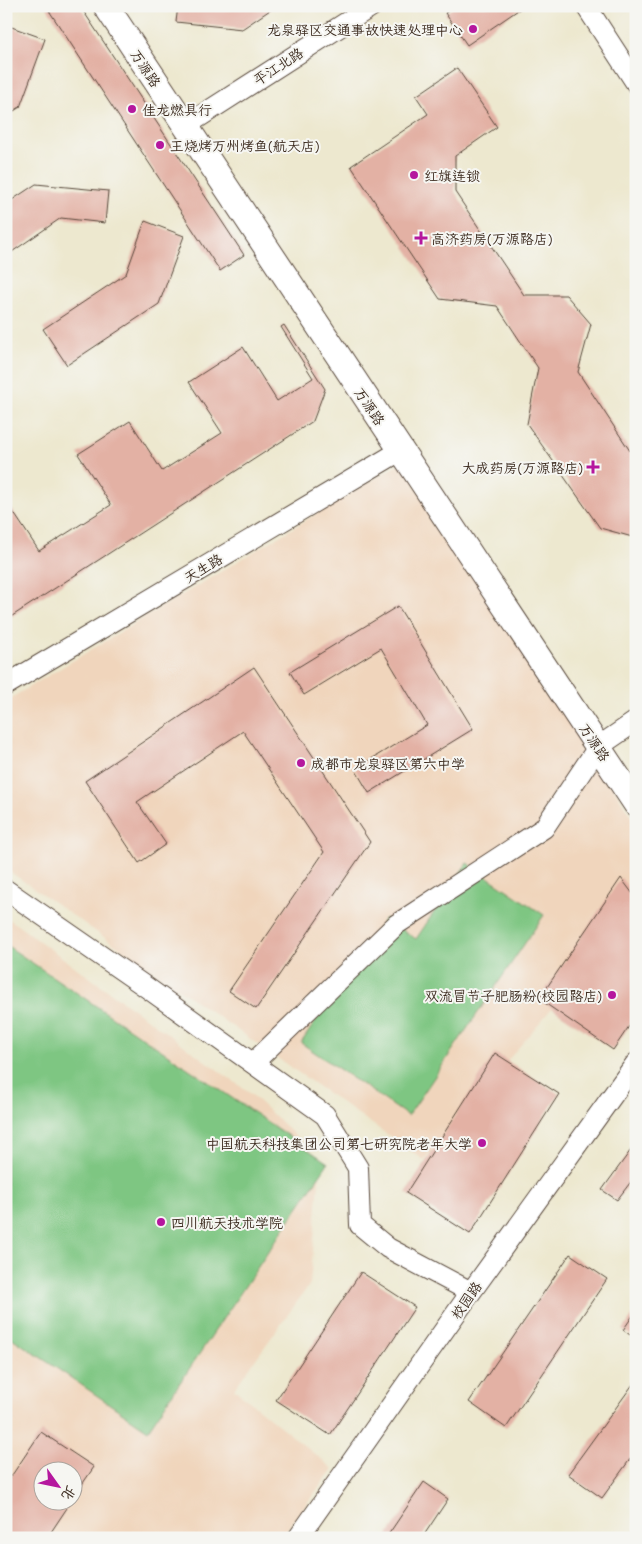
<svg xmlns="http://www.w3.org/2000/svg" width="642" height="1544" font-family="Mali,'LXGW WenKai TC',sans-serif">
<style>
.built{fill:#f0d5bc;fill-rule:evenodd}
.green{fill:#7ec682;stroke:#5c7850}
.building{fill:#e3b1a4}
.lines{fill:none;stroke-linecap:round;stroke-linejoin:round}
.minor-casing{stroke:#564639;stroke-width:22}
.tertiary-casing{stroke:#564639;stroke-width:27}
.minor{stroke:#fff;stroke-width:20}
.tertiary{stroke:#fff;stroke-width:25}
.poi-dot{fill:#b5179e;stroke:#f6f6f2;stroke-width:2}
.labels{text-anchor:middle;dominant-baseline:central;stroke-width:4;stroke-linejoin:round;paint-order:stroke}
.poi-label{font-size:14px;fill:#3b2a1e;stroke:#f6f6f2;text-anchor:start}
.street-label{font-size:14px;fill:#3b2a1e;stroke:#f6f6f2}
</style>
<rect width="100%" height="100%" fill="#f6f6f2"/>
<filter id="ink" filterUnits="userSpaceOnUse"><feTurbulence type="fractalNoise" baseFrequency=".02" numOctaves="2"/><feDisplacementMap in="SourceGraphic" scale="10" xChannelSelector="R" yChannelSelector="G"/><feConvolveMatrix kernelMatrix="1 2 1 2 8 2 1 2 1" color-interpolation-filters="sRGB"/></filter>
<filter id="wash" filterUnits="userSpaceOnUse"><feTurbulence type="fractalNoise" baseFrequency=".0096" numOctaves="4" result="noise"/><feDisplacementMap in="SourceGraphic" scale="20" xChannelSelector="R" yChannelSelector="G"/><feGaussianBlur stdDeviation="1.12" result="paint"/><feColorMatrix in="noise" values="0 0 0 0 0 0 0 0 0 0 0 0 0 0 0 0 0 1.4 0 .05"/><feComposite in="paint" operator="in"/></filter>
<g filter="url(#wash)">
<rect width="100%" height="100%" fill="#ede8cf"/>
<path class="built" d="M406 460 636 824V908L424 1160 6 869V701Z
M6 917 251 1094 321 1160 310 1284 234 1389 333 1469 280 1538H6ZM42 1472H72V1502H42Z"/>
<path class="green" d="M467 863 544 915 408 1116 301 1043 385 918 416 939Z
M6 945 328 1163 148 1430 6 1334Z"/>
<g id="blocks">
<path class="building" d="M46 6H80L244 255 220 271Z
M178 6H276L242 29 176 22Z
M455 6H524L467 45 445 13Z
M6 25 45 39 20 107 6 116Z
M457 68 497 127 455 156V192L524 295H566L591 324 578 372 636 460V538L600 528 527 424 538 368 497 306 440 299 351 166 428 114 416 96Z
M36 184 108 191 105 223 61 218 6 256V204Z
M145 221 184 236 159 304 67 365 43 329 126 274Z
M284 325 325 389 313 421 6 620V501L39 551 111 505 78 454 130 421 162 471 222 433 189 382 243 347 277 401 313 378 281 327Z
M398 606 473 729 369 793 355 769 427 725 381 648 304 695 290 672Z
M254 667 370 842 256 1009 229 991 324 852 243 731 137 802 166 844 139 863 85 781Z
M621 878 636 898V1016L613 1050 539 999Z
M495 1053 559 1094 470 1234 406 1193Z
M636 1143V1175L617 1200 602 1190Z
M570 1254 607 1279 506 1428 469 1402Z
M361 1272 415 1307 330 1435 276 1400Z
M636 1311V1339L623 1330Z
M636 1380V1451L602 1498 568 1474Z
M41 1432 94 1467 72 1499V1472H42V1502H71L47 1538H6V1484Z
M424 1482 448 1499 422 1538H386Z"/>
</g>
</g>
<g filter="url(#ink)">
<use href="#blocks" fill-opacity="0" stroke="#564639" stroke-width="1"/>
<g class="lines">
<defs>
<path id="minor" d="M586 6 636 83
M185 126 372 6
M6 685 400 451
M6 890 146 987 325 1115 358 1168 360 1225 388 1248 471 1292
M253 1063 397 924 544 828 598 747 636 721
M298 1538 471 1292 636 1063"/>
<path id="tertiary" d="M106 6 636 804"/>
</defs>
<use href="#minor" class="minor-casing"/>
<use href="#tertiary" class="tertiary-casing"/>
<use href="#minor" class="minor"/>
<use href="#tertiary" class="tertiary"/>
</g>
</g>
<g class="poi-dot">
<circle cx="473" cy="29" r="5"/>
<circle cx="132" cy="109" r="5"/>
<circle cx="160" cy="145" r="5"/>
<circle cx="414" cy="175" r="5"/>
<path d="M418.5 230.5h5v5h5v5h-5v5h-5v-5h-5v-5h5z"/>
<path d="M590.5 459.5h5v5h5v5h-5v5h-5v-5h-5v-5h5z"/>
<circle cx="301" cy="763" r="5"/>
<circle cx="612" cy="995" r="5"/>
<circle cx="482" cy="1143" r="5"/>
<circle cx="161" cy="1222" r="5"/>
</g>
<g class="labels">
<g class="poi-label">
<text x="463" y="29" text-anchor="end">龙泉驿区交通事故快速处理中心</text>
<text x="142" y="109">佳龙燃具行</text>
<text x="170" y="145">王烧烤万州烤鱼(航天店)</text>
<text x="424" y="175">红旗连锁</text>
<text x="431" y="238">高济药房(万源路店)</text>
<text x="583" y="467" text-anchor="end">大成药房(万源路店)</text>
<text x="311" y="763">成都市龙泉驿区第六中学</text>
<text x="602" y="995" text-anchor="end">双流冒节子肥肠粉(校园路店)</text>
<text x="472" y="1143" text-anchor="end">中国航天科技集团公司第七研究院老年大学</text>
<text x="171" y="1222">四川航天技术学院</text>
</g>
<g class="street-label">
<text transform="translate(278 66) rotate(-33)">平江北路</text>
<text transform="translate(146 68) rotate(57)">万源路</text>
<text transform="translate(370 406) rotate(56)">万源路</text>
<text transform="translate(203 568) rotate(-31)">天生路</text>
<text transform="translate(595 742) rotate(56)">万源路</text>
<text transform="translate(466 1300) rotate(-55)">校园路</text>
</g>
</g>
<rect width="642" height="1544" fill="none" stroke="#f6f6f2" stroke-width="25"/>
<g transform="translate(58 1486) rotate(123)"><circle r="24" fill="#f6f6f2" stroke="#aba49d"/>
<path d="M0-4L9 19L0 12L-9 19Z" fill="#b5179e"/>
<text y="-8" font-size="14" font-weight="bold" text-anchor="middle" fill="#3b2a1e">北</text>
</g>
</svg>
